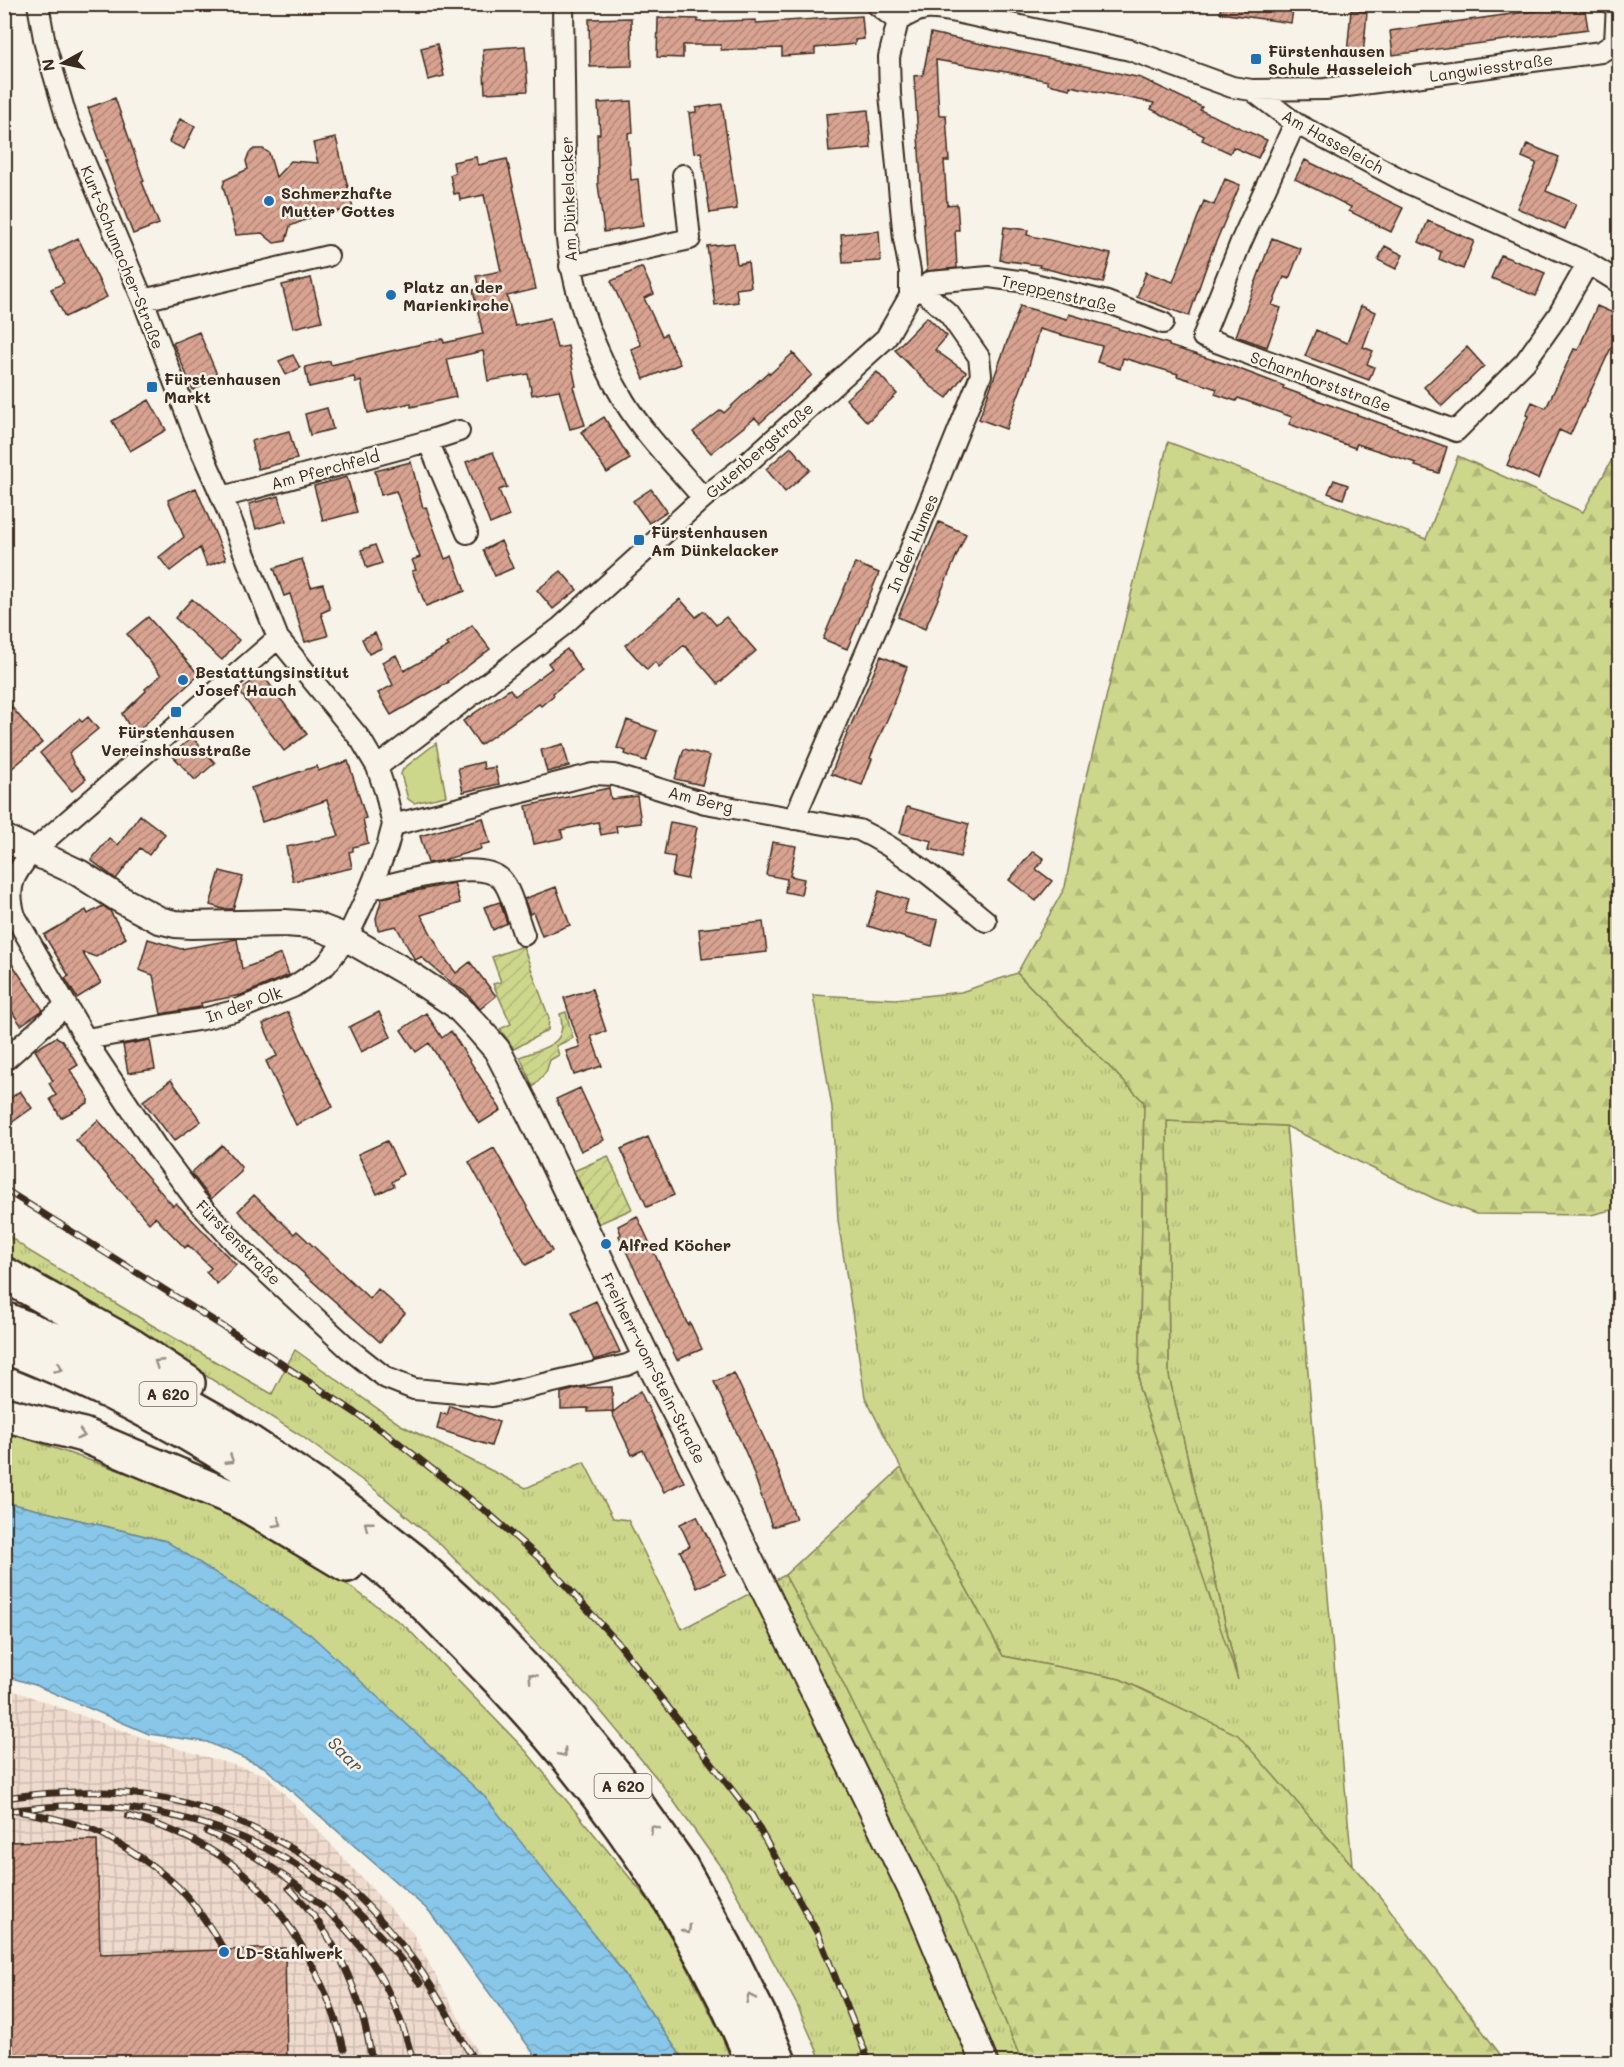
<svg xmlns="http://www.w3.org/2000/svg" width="1624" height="2067" font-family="Mali,sans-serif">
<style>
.industrial{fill:url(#industrial-grid)}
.grass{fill:url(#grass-tufts);stroke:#848054;stroke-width:1.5}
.forest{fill:url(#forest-firs);stroke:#848054;stroke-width:1.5}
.park{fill:#ccd78b;stroke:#848054;stroke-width:1.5}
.garden{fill:url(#garden-furrows);stroke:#848054;stroke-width:1.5}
.water{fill:url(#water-waves);stroke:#698898;stroke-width:1.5}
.building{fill:url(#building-hatch);stroke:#3b2a1e;stroke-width:1.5}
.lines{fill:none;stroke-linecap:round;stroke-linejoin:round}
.minor-casing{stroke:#3b2a1e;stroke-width:24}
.tertiary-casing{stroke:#3b2a1e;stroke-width:30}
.motorway-casing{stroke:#3b2a1e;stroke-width:38}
.minor{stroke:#f7f3e8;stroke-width:20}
.tertiary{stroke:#f7f3e8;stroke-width:26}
.motorway{stroke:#f7f3e8;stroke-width:33}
.rail-casing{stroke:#3b2a1e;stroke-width:7}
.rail{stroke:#f7f3e8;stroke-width:4.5;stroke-dasharray:14;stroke-linecap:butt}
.oneway{stroke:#998e83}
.poi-dot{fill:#1f6fb2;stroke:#f7f3e8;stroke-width:2}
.labels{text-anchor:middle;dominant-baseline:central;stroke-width:5;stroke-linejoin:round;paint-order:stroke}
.shield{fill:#f7f3e8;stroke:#73665b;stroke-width:1.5}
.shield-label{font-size:15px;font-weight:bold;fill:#3b2a1e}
.poi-label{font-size:16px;font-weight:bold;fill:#3b2a1e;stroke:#f7f3e8;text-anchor:start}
.street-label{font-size:16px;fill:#3b2a1e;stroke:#f7f3e8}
.water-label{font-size:18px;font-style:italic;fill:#4e5151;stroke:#f7f3e8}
</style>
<defs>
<pattern id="industrial-grid" width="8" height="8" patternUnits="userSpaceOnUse" patternTransform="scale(1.5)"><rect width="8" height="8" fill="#eedbce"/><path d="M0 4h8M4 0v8" fill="none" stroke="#cdbcb0"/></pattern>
<pattern id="grass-tufts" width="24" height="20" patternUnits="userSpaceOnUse" patternTransform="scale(1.5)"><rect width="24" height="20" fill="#ccd78b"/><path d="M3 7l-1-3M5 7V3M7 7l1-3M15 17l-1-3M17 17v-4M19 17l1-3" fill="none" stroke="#b0b978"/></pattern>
<pattern id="forest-firs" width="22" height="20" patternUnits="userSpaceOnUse" patternTransform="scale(1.5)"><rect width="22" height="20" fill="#ccd78b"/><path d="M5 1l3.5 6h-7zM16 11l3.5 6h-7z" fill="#b0b978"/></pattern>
<pattern id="garden-furrows" width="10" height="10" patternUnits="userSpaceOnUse" patternTransform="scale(1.5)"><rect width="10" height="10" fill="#ccd78b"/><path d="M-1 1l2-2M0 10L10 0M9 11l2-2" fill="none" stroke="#b0b978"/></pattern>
<pattern id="water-waves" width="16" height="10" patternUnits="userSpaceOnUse" patternTransform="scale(1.5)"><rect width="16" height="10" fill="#88c7e9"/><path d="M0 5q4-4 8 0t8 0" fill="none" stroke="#76abc7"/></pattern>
<pattern id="building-hatch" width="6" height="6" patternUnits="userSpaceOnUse" patternTransform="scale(1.5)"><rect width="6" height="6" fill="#d9a391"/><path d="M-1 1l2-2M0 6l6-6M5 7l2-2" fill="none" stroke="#b18576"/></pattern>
</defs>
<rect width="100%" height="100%" fill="#f7f3e8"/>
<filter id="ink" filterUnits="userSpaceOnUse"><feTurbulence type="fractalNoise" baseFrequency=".0167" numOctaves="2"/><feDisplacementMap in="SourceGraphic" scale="12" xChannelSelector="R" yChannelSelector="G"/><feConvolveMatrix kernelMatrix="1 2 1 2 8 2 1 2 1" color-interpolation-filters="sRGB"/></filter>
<g filter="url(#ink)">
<path class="industrial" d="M4 1687 143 1738 267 1775 412 1932 483 2062H5Z"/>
<path class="grass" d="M1017 973 1144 1102 1139 1388 1236 1671 1169 1376 1167 1121 1286 1126 1352 1865 1237 1735 1120 1679 1003 1656 901 1468 865 1397 838 1220 832 1107 813 995 896 999 961 992Z
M5 1233 29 1251 150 1324 272 1394 295 1350 401 1425 526 1488 584 1462 613 1518 628 1520 682 1629 785 1575 841 1679 887 1773 920 1829 955 1898 1022 2062H822L797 2005 725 1873 660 1782 594 1703 441 1545 374 1489 300 1435 141 1335 21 1265 5 1253Z
M4 1431 194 1496 287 1541 406 1627 526 1751 662 1917 721 2035 732 2062H685L613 1958 166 1541 5 1502Z"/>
<path class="forest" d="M1168 442 1426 539 1458 456 1583 512 1619 447V1208L1591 1215 1476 1214 1435 1199 1286 1126 1167 1121 1169 1376 1238 1680 1139 1388 1144 1102 1017 973 1065 887 1082 797Z
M901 1468 1003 1656 1120 1679 1238 1735 1381 1898 1506 2062H1022L955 1898 920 1829 887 1773 841 1679 785 1575Z"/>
<path class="park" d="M436 743 446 796 414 803 408 799 401 774 403 769Z"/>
<path class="garden" d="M523 946 549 1018 548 1030 514 1049 500 1029 511 1024 493 984 501 982 492 957Z
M566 1012 573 1038 556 1046 559 1055 550 1060 546 1072 533 1087 520 1057C544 1047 569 1046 560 1014Z
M608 1156 632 1209 598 1224 574 1171Z"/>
<path class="water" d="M5 1502 166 1541 310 1634 485 1797 613 1958 685 2062H540L429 1911 264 1767 207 1742 149 1734 35 1685 5 1676Z"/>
<path class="building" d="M1221 4H1294L1291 23 1220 13Z
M1584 4 1588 29 1393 55 1390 31Z
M1351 10 1367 12 1363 56 1347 54Z
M862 16 864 39 855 40V44L815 48V54L782 56V48L721 50V45H683V58L657 57 658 18 698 19V22L756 20V23Z
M631 18 632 66 590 67 589 19Z
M931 33 1141 78 1202 107 1200 110 1267 140 1258 158 1233 147 1230 153 1202 140 1204 136 1151 109 1154 103 1070 86V89L1048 84V81L1012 73 936 60 939 115H946L949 161H944L947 205 957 204 959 230H955L957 268 927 271 914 76 923 75Z
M437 44 444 76 428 80 421 48Z
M525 46 528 91 485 93 483 49Z
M115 98 144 181 142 182 159 224 133 234 105 160H107L88 108Z
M631 101 633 132 628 133 631 180 638 179 643 226 604 232 598 184 597 134H600L598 103Z
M722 104 737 209 710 213 701 152 694 153 689 113 696 112V108Z
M868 110 871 148 829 152 826 114Z
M180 119 195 126 184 149 169 142Z
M336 138 353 208 331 213 330 210 290 226 286 241 274 243 262 233 236 235 223 186 225 180 248 169 246 161 249 153 254 149H263L269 153 276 177 291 161 318 163 313 143Z
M1527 144 1559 157 1546 191 1576 204 1565 229 1517 208 1536 165V163L1522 157Z
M476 157 478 165 507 159 536 289 507 296 515 326 550 318 557 348 568 346 576 386 573 387 585 425 570 429 559 390 532 395 528 374 488 381 483 351 447 359 456 397 411 407V403L368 413 361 381 356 383 354 377 309 387 305 367 330 361 331 365 443 339 444 343 483 334 473 290 479 289 476 276 501 271 484 195 460 200 459 193 454 194 450 175 455 173 453 162Z
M1305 160 1403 208 1391 232 1349 211 1351 207 1295 179Z
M1225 179 1240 185 1210 256 1189 316 1137 297 1146 272 1173 282 1204 201 1214 205Z
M1428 221 1474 241 1463 269 1439 259 1441 252 1419 242Z
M1004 227 1028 230 1027 235 1111 254 1103 283 1039 267 1040 265 1000 260Z
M879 231 881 261 843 263 841 234Z
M78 238 107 297 65 317 51 289 64 283 50 252Z
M1272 238 1301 249 1289 279 1284 277 1272 305 1281 308 1267 347 1236 336Z
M734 243 737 264 748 262 751 287 736 289 738 302 715 305 707 246Z
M1385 246 1403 255 1396 269 1378 260Z
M1501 255 1545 273 1536 296 1491 278Z
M642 267 654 294 644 298 662 336 666 334 680 364 644 379 631 349 641 345 611 281Z
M311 278 322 321 293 328 282 285Z
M1020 306 1067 319 1069 314 1169 344V346L1226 364 1284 386 1283 388 1447 447 1439 473 1415 466 1416 463 1357 444 1355 448 1289 424 1292 417 1238 398 1236 401 1215 394 1217 389 1177 376 1178 374 1123 358 1120 369 1097 362 1102 346 1039 329 1028 369 1006 429 979 419Z
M1361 306 1376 312 1363 347 1373 351 1367 364 1374 367 1369 380 1305 356 1316 330 1347 343Z
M1597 306 1620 316V352L1611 348 1570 435 1559 430 1538 479 1507 465 1528 416 1526 415 1532 402 1546 408 1574 349 1578 350Z
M927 317 947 336 935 350 966 372 947 398 929 385 895 350Z
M199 332 219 379 193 390 173 343Z
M1467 347 1484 366 1442 406 1424 387Z
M793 353 812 375 760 423 755 418 711 453 693 432 721 410 724 413 768 372 770 374Z
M293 355 300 368 286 375 279 361Z
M877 372 897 394 867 422 846 399Z
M149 400 166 430 130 451 112 421Z
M327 408 333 429 310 435 305 414Z
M604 417 630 459 607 473 581 432Z
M289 431 297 459 258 469 251 441Z
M791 447 810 470 785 492 766 469Z
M493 452 507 487 499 490 509 516 490 524 466 462Z
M411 462 423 508 426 507 445 559 452 556 465 591 426 606 412 571 416 570 412 560 420 557 396 491 381 495 375 471Z
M347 477 357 512 323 521 314 486Z
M1334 480 1348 485 1343 499 1328 493Z
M196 488 226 559 207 566 200 548 170 571 159 557 184 537 168 500Z
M651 489 667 511 649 523 633 501Z
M279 496 286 521 256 529 249 504Z
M939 522 966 534 925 629 898 617Z
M501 541 513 568 495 576 483 550Z
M375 545 382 563 367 568 361 550Z
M302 559 311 587 323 584 330 609 321 613 328 636 305 642 290 594 284 596 274 568Z
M855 563 879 573 847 649 823 639Z
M561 571 577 590 553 609 537 590Z
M192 599 239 640 222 660 175 618Z
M680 599 696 617 704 611 716 625 726 617 756 651 718 684 684 645 659 667 655 662 647 670 625 645Z
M148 617 199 675 134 734 122 714 146 691 145 689 161 675 127 634Z
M472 625 490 649 448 681 449 682 391 715 378 693 393 685 382 662 396 655 404 671 449 646 447 644Z
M375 633 382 648 369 654 362 639Z
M567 649 582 671 553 693 554 695 541 706 539 704 480 745 463 721 510 689 515 696 552 668 548 663Z
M881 656 907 667 893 704H894L870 758 872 759 862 785 831 774 847 734Z
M262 674 307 734 284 751 239 691Z
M4 698 42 743 4 775Z
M88 717 98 729 69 753 74 765 86 779 72 791 40 753 79 719 82 722Z
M627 720 657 731 646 761 625 754 626 751 617 748Z
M192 737 215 763 195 780 172 755Z
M563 744 569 766 547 772 541 750Z
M684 749 710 756 702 785 675 779Z
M348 761 366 818 363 819 368 843 353 847V851L349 852 352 868 293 881 286 847 339 836 327 800 262 822 251 788 317 766 318 771Z
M483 762 484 769 495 767 499 784 463 792 458 768Z
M609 788 611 799 637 796 641 823 616 826 617 832 601 835 598 822 561 830 563 838 534 844 526 806Z
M907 807 969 824 960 857 930 849 932 841 900 833Z
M140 815 165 834 149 855 140 848 116 879 91 860 109 838 118 845Z
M483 818 490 843 480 845 481 849 446 859 447 860 428 863 420 836Z
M670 822 697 827 687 879 672 876 675 857 664 855Z
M772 842 796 846 790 876 804 879 801 895 785 892 787 879 766 875Z
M1033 851 1044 859 1036 869 1052 881 1036 901 1009 880Z
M220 871 243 877 233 909H223L210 905Z
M454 883 460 903 421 915 443 956 456 973 470 962 496 996 480 1009 466 992 454 985 421 957 415 960 396 926 378 930 376 918 382 898Z
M556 887 570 925 542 936 533 912 530 914 524 899Z
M879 891 908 900 904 913 938 920 932 946 868 926Z
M500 902 507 923 493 930 484 907Z
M103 906 110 911 126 938 96 957 82 952 101 983 77 998 65 978 69 976 44 935 86 910 88 914Z
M763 922 767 952 702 959 699 929Z
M148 939 181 949 237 939 242 969 281 954 289 975 241 995 201 1003 202 1007H200L161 1014 153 975 139 970Z
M4 952 43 1010 21 1025 4 1000Z
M592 989 606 1031 591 1036 602 1066 574 1075 566 1051 580 1047 564 998Z
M288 1012 333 1107 296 1125 266 1061 277 1056 263 1024Z
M379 1012 391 1037 361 1052 349 1027Z
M426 1013 442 1038 451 1031 501 1110 479 1124 452 1078 429 1043 416 1052 401 1030Z
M56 1037 62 1040 78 1065 70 1070 88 1097V1103L61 1118 50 1099 56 1095 49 1083 53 1081 35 1050Z
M150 1040 155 1069 128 1073 123 1045Z
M171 1080 201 1121 174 1141 143 1101Z
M580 1088 604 1140 581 1151 556 1099Z
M20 1091 32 1108 4 1128V1103Z
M98 1120 173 1206 176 1203 236 1265 217 1284 206 1272 211 1268 188 1245 185 1248 155 1217 149 1223 76 1140Z
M648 1137 674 1195 647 1207 621 1149Z
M387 1141 403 1174 392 1182 394 1186 377 1194 358 1154Z
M222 1145 241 1167V1172L211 1199 191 1173Z
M494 1148 552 1251 526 1265 469 1162Z
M254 1195 294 1234 297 1231 370 1299 378 1289 405 1313 380 1342 271 1244 238 1211Z
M637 1216 688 1325 690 1323 702 1349 677 1360 619 1236 621 1234 618 1226Z
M596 1301 620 1352 594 1360 572 1312Z
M734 1373 770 1451H771L796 1519 772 1527 749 1460 714 1382Z
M612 1387 613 1411 588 1412V1408L561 1409V1393L579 1388Z
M640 1391 684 1482 664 1492 643 1450 632 1455 612 1413Z
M450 1406 499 1422 491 1446 437 1429 441 1413 447 1415Z
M697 1516 726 1574 697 1588 680 1551 690 1546 680 1524Z
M97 1840 100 1954 285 1948 287 2062H4V1842Z"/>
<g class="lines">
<defs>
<path id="minor" d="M38 4 45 44 68 123 143 300 196 439 222 497 278 638
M563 4 566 232C573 292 593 349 624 401 645 436 677 467 703 498
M876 4 898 21
M898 21C921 6 929 7 956 12L1130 50 1232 87 1252 90 1295 123 1406 182 1588 263 1620 283
M1615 43 1617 4
M1252 90 1325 89 1601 52 1615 43H1620
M1295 123 1241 242 1203 337 1456 431 1525 362 1559 314 1588 263
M570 266 690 239 683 175
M921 291 930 282 989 277 1026 282 1107 302 1163 323
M143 300 328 256
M428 441 459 431
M222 497 428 441 467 533
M377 767 561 627 703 498 743 467 886 338 910 296V271L904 239 890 94 889 57 898 21
M794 819 909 553 981 375 979 357 949 314 925 293 910 288
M393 825 566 781 593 774 614 775 705 803 859 830C906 852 946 888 986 921
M370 889C399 883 478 857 501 879 511 889 518 920 524 935
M86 1039 203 1019 234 1011 293 987 326 965 347 938 370 889 387 847 393 825 386 794 377 767 361 740 278 638 33 851C14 874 6 886 15 916L95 1055 157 1148 195 1199 238 1246 348 1348 386 1378 414 1389 492 1396 627 1365 646 1356
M4 1061 65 1006"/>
<path id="tertiary" d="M4 838 79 873 118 898 159 920 175 924 191 925 285 923 313 925 347 938 406 972 456 1005 477 1027 497 1050 531 1116 646 1356 702 1463 920 1907 984 2062"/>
<path id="motorway" d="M4 1274 132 1346 188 1383
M4 1319 83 1352 149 1383 223 1425 320 1489 362 1520 414 1561 481 1623 554 1700 618 1778 680 1865 725 1946 762 2021 779 2062
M4 1346C146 1400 286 1486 402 1583 425 1603 446 1626 467 1647 586 1766 689 1906 753 2062
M4 1414 83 1435 242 1502 347 1565"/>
</defs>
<use href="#minor" class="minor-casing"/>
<use href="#tertiary" class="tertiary-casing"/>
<use href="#motorway" class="motorway-casing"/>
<use href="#minor" class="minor"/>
<use href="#tertiary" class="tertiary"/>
<use href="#motorway" class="motorway"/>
<defs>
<path id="rail" d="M4 1189 262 1351 386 1433 488 1513 545 1563 620 1645 752 1816 818 1934 869 2062
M4 1798C57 1791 115 1788 168 1799 223 1810 287 1842 333 1875 358 1894 380 1918 400 1943 430 1978 451 2022 475 2062
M4 1812C121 1792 243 1819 336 1893 367 1918 395 1952 420 1983
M22 1812C43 1815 84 1825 102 1834 126 1847 158 1868 178 1887 196 1905 211 1928 224 1950
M128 1816C166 1826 200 1841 232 1864 285 1903 329 1985 344 2049
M207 1832C236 1844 262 1860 287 1878 356 1928 393 1979 413 2062
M289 1888C337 1935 363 1997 372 2062"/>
</defs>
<use href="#rail" class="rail-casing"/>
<use href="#rail" class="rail"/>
</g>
<defs><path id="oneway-chevron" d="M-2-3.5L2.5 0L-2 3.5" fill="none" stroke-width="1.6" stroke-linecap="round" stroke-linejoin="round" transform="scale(1.5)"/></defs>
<g class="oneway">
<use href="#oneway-chevron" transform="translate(158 1363) rotate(-147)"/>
<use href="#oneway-chevron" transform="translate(59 1368) rotate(23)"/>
<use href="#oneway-chevron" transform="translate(81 1435) rotate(18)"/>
<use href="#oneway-chevron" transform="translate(230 1460) rotate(33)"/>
<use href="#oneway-chevron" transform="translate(278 1523) rotate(30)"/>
<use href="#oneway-chevron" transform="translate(368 1525) rotate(-142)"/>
<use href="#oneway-chevron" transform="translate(532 1677) rotate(-133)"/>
<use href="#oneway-chevron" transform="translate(563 1753) rotate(50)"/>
<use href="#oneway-chevron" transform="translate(654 1829) rotate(-126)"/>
<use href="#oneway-chevron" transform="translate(687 1930) rotate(60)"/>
<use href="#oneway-chevron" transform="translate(750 1998) rotate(-116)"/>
</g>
</g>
<g class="poi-dot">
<rect x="1250" y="53" width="12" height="12" rx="3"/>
<circle cx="269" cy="201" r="6"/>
<circle cx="391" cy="295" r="6"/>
<rect x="146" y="381" width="12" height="12" rx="3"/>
<rect x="633" y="534" width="12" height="12" rx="3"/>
<circle cx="183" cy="680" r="6"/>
<rect x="170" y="706" width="12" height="12" rx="3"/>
<circle cx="606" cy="1244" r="6"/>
<circle cx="224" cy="1952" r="6"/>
</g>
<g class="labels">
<g class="shield">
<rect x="139.5" y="1382" width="57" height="24" rx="4.5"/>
<rect x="594.5" y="1774" width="57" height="24" rx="4.5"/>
</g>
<g class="shield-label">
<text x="168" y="1394">A 620</text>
<text x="623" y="1786">A 620</text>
</g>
<g class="poi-label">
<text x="1268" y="50">Fürstenhausen<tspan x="1268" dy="18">Schule Hasseleich</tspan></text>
<text x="281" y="192">Schmerzhafte<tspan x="281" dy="18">Mutter Gottes</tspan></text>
<text x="403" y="286">Platz an der<tspan x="403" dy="18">Marienkirche</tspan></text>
<text x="164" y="378">Fürstenhausen<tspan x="164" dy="18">Markt</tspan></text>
<text x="651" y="531">Fürstenhausen<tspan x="651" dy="18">Am Dünkelacker</tspan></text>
<text x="195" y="671">Bestattungsinstitut<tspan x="195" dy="18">Josef Hauch</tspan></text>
<text x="176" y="731" text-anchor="middle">Fürstenhausen<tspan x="176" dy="18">Vereinshausstraße</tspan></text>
<text x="618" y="1244">Alfred Köcher</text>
<text x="236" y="1952">LD-Stahlwerk</text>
</g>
<g class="street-label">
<text transform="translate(1491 67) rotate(-8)">Langwiesstraße</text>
<text transform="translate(1333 141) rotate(29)">Am Hasseleich</text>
<text transform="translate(568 199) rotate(-92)">Am Dünkelacker</text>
<text transform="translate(123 257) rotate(68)">Kurt-Schumacher-Straße</text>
<text transform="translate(1059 293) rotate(13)">Treppenstraße</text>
<text transform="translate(1321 381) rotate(20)">Scharnhorststraße</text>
<text transform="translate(759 450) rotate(-41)">Gutenbergstraße</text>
<text transform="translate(325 469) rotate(-15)">Am Pferchfeld</text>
<text transform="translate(912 543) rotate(-67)">In der Humes</text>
<text transform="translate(701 799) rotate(14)">Am Berg</text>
<text transform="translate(244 1004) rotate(-19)">In der Olk</text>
<text transform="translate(239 1242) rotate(45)">Fürstenstraße</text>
<text transform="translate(654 1368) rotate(63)">Freiherr-vom-Stein-Straße</text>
</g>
<g class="water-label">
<text transform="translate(346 1754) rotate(46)">Saar</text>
</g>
</g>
<rect width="1624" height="2067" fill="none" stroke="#f7f3e8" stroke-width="24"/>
<rect x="12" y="12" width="1600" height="2043" fill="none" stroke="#3b2a1e" stroke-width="2" filter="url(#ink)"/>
<g transform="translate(63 63) rotate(262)" stroke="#f7f3e8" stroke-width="4.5" paint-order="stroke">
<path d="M0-4.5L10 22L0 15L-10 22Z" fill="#3b2a1e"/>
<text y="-9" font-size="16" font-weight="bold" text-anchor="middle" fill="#3b2a1e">N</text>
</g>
</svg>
